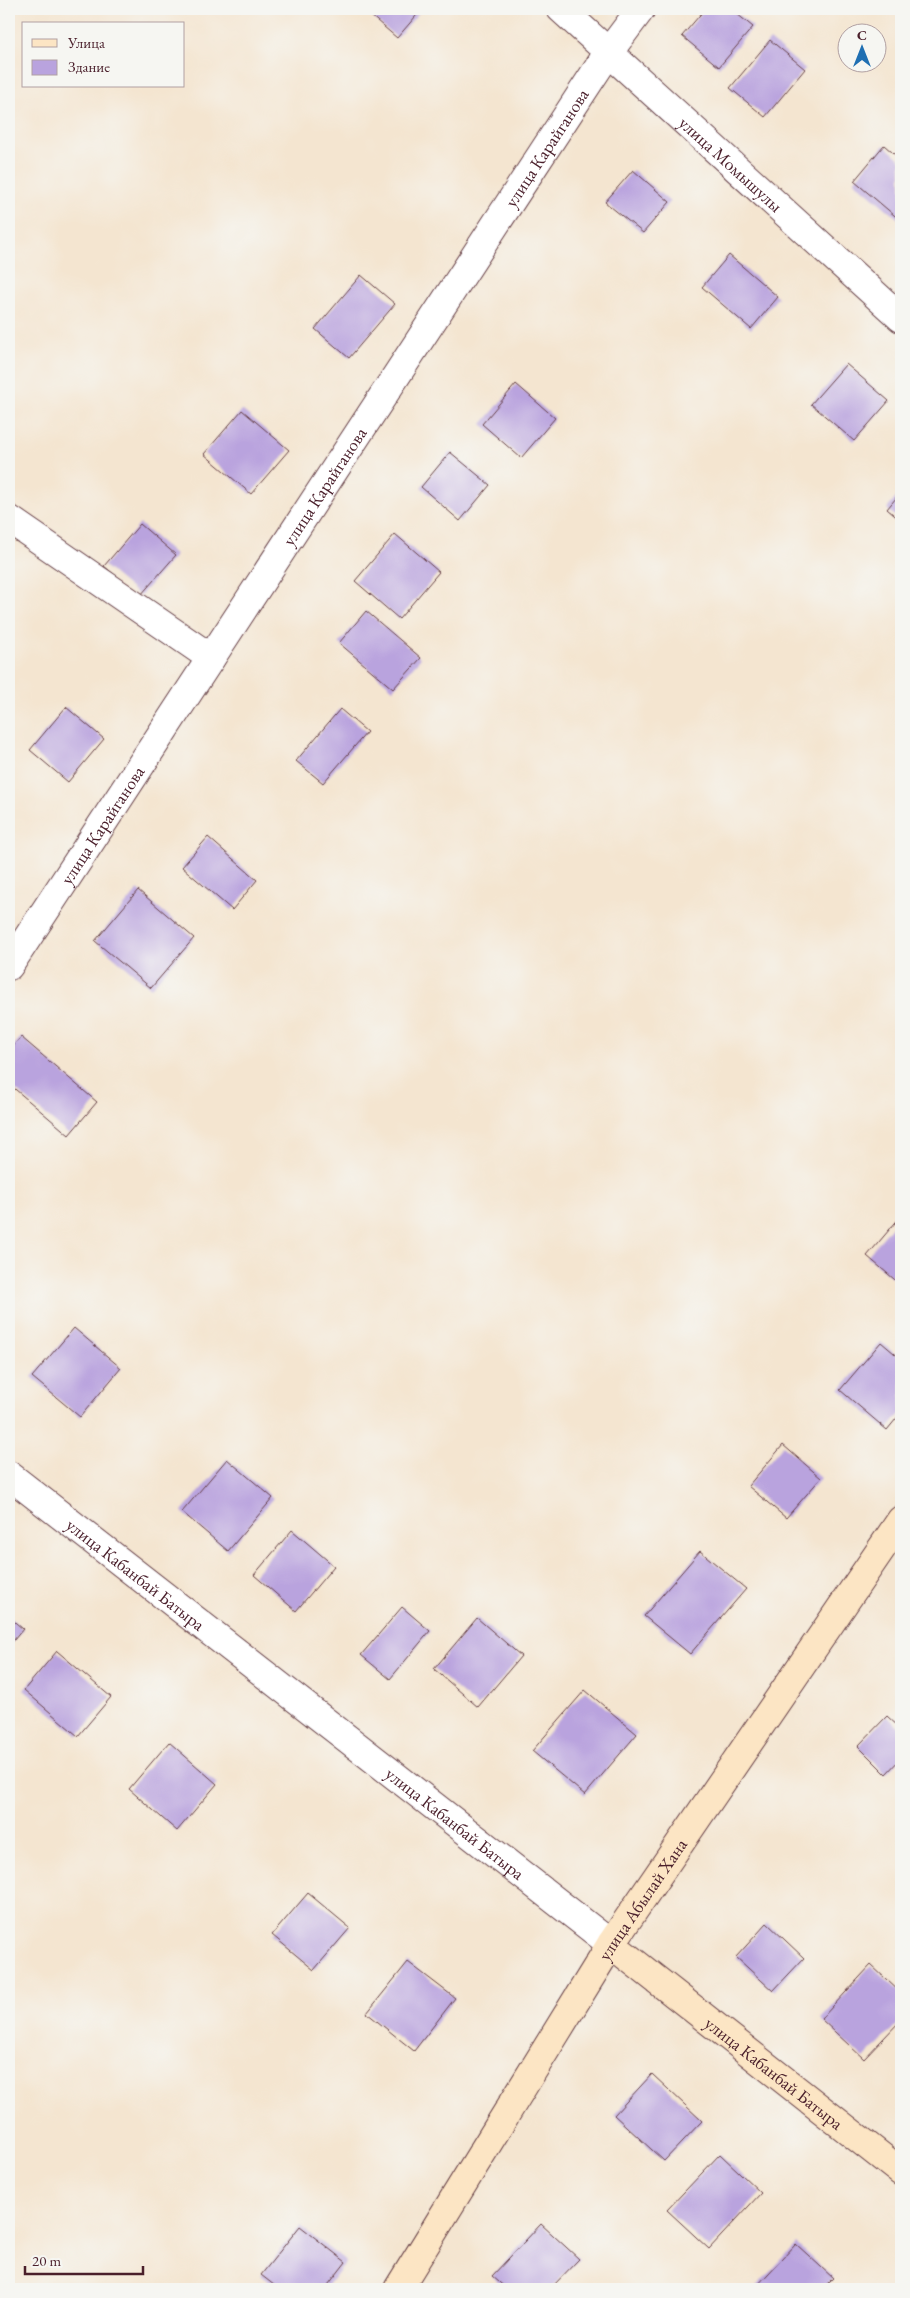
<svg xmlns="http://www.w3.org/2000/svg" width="910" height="2298" font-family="'EB Garamond',serif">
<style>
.building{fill:#b9a3de}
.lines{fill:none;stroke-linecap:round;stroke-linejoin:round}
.street-casing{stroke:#643d44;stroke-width:30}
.secondary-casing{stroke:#643d44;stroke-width:30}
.street{stroke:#fff;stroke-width:28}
.secondary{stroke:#fce5c4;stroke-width:28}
.labels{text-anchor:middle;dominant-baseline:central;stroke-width:4;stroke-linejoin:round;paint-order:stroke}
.street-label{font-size:18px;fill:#4a1f2b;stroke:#f6f6f2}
</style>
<rect width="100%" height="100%" fill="#f6f6f2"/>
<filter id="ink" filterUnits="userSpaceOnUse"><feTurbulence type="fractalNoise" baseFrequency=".02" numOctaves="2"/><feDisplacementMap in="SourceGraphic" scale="10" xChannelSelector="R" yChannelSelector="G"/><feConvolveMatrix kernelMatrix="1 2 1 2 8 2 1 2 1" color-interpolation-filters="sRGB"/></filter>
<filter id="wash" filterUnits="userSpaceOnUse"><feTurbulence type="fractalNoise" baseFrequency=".0096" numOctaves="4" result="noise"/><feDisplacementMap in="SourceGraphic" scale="20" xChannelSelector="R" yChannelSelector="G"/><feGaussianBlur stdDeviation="1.12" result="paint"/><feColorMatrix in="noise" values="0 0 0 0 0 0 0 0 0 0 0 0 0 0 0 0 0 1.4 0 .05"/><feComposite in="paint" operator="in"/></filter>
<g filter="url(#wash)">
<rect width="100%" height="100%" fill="#f4e5d0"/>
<g id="blocks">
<path class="building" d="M363 9H422L397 38Z
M705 9H731L753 27 719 67 682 36Z
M770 40 805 69 765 117 730 88Z
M884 145 901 160V221L854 181Z
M633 170 670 202 643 233 605 202Z
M729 255 778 297 751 329 702 287Z
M361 275 395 304 349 358 315 329Z
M846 364 889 401 854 441 811 404Z
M516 384 555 418 521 458 482 424Z
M242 410 289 450 251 494 204 454Z
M450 452 490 485 460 521 421 487Z
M901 492V521L887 509Z
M140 524 176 555 140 596 104 566Z
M395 534 439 572 399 619 355 581Z
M366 611 421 658 393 689 339 643Z
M66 707 104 739 68 782 30 750Z
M340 709 367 732 323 783 296 761Z
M208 837 257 880 232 910 182 867Z
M138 890 194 938 151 988 95 941Z
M21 1037 97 1102 69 1135 9 1084V1051Z
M901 1216V1285L867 1256Z
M74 1328 121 1368 80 1417 32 1377Z
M881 1342 901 1359V1413L887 1430 840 1390Z
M783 1445 821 1478 786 1518 748 1486Z
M227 1459 273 1498 228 1551 182 1512Z
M292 1530 334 1566 296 1611 254 1575Z
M700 1551 746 1589 690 1654 644 1616Z
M402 1607 430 1631 390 1679 361 1655Z
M9 1617 23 1629 9 1646Z
M477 1618 521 1656 478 1707 434 1669Z
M57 1651 111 1697 78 1736 24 1690Z
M585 1690 637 1734 585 1795 532 1751Z
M887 1716 901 1729V1758L886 1774 858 1746Z
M169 1742 217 1784 177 1831 129 1789Z
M308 1893 350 1928 314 1970 272 1935Z
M767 1923 804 1958 773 1991 736 1957Z
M408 1962 455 1998 414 2051 367 2013Z
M871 1965 901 1993V2020L864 2059 821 2019Z
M652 2074 702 2121 664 2161 614 2115Z
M720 2154 761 2193 709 2249 667 2210Z
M541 2224 579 2259 550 2289H507L492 2276Z
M300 2226 346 2262 325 2289H279L261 2275Z
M796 2244 833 2278 822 2289H754Z"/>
</g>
</g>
<g filter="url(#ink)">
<use href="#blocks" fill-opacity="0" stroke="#643d44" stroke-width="1"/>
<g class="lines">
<defs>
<g id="street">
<path id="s1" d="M561 9 901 318"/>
<path d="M9 519 211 658"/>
<path id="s2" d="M9 966 608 53 641 9"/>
<path id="s3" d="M9 1475 611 1944"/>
</g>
<g id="secondary">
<path id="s4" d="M611 1944 901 2172"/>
<path id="s5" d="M398 2289 611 1944 901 1520"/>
</g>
</defs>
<use href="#street" class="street-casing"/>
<use href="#secondary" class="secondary-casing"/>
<use href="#street" class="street"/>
<use href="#secondary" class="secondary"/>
</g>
</g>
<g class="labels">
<g class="street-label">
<text stroke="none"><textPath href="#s2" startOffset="979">улица Карайганова</textPath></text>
<text stroke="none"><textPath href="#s1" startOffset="230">улица Момышулы</textPath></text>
<text stroke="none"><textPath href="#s2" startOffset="574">улица Карайганова</textPath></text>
<text stroke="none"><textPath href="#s2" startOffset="169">улица Карайганова</textPath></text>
<text stroke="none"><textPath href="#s3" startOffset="161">улица Кабанбай Батыра</textPath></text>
<text stroke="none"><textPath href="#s3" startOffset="566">улица Кабанбай Батыра</textPath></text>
<text stroke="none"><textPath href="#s5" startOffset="460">улица Абылай Хана</textPath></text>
<text stroke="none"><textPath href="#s4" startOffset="208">улица Кабанбай Батыра</textPath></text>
</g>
</g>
<rect width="910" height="2298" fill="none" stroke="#f6f6f2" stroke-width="30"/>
<rect x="22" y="22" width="162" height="65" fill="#f6f6f2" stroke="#b1a0a2"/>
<rect x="32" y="39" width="25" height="8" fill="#fce5c4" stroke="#b1a0a2"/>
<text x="68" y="48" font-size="15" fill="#4a1f2b">Улица</text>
<rect x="32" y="60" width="25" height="15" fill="#b9a3de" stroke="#b1a0a2"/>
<text x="68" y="72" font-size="15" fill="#4a1f2b">Здание</text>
<g transform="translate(862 48)"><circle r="24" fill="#f6f6f2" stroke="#b1a0a2"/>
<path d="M0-4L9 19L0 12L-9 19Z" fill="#1f6fb2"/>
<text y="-8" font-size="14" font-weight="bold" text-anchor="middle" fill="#4a1f2b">С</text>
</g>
<path d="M25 2266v8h118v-8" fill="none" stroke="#4a1f2b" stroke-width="2.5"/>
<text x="32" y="2266" font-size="15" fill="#4a1f2b" stroke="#f6f6f2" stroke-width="4" paint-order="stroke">20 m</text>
</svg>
